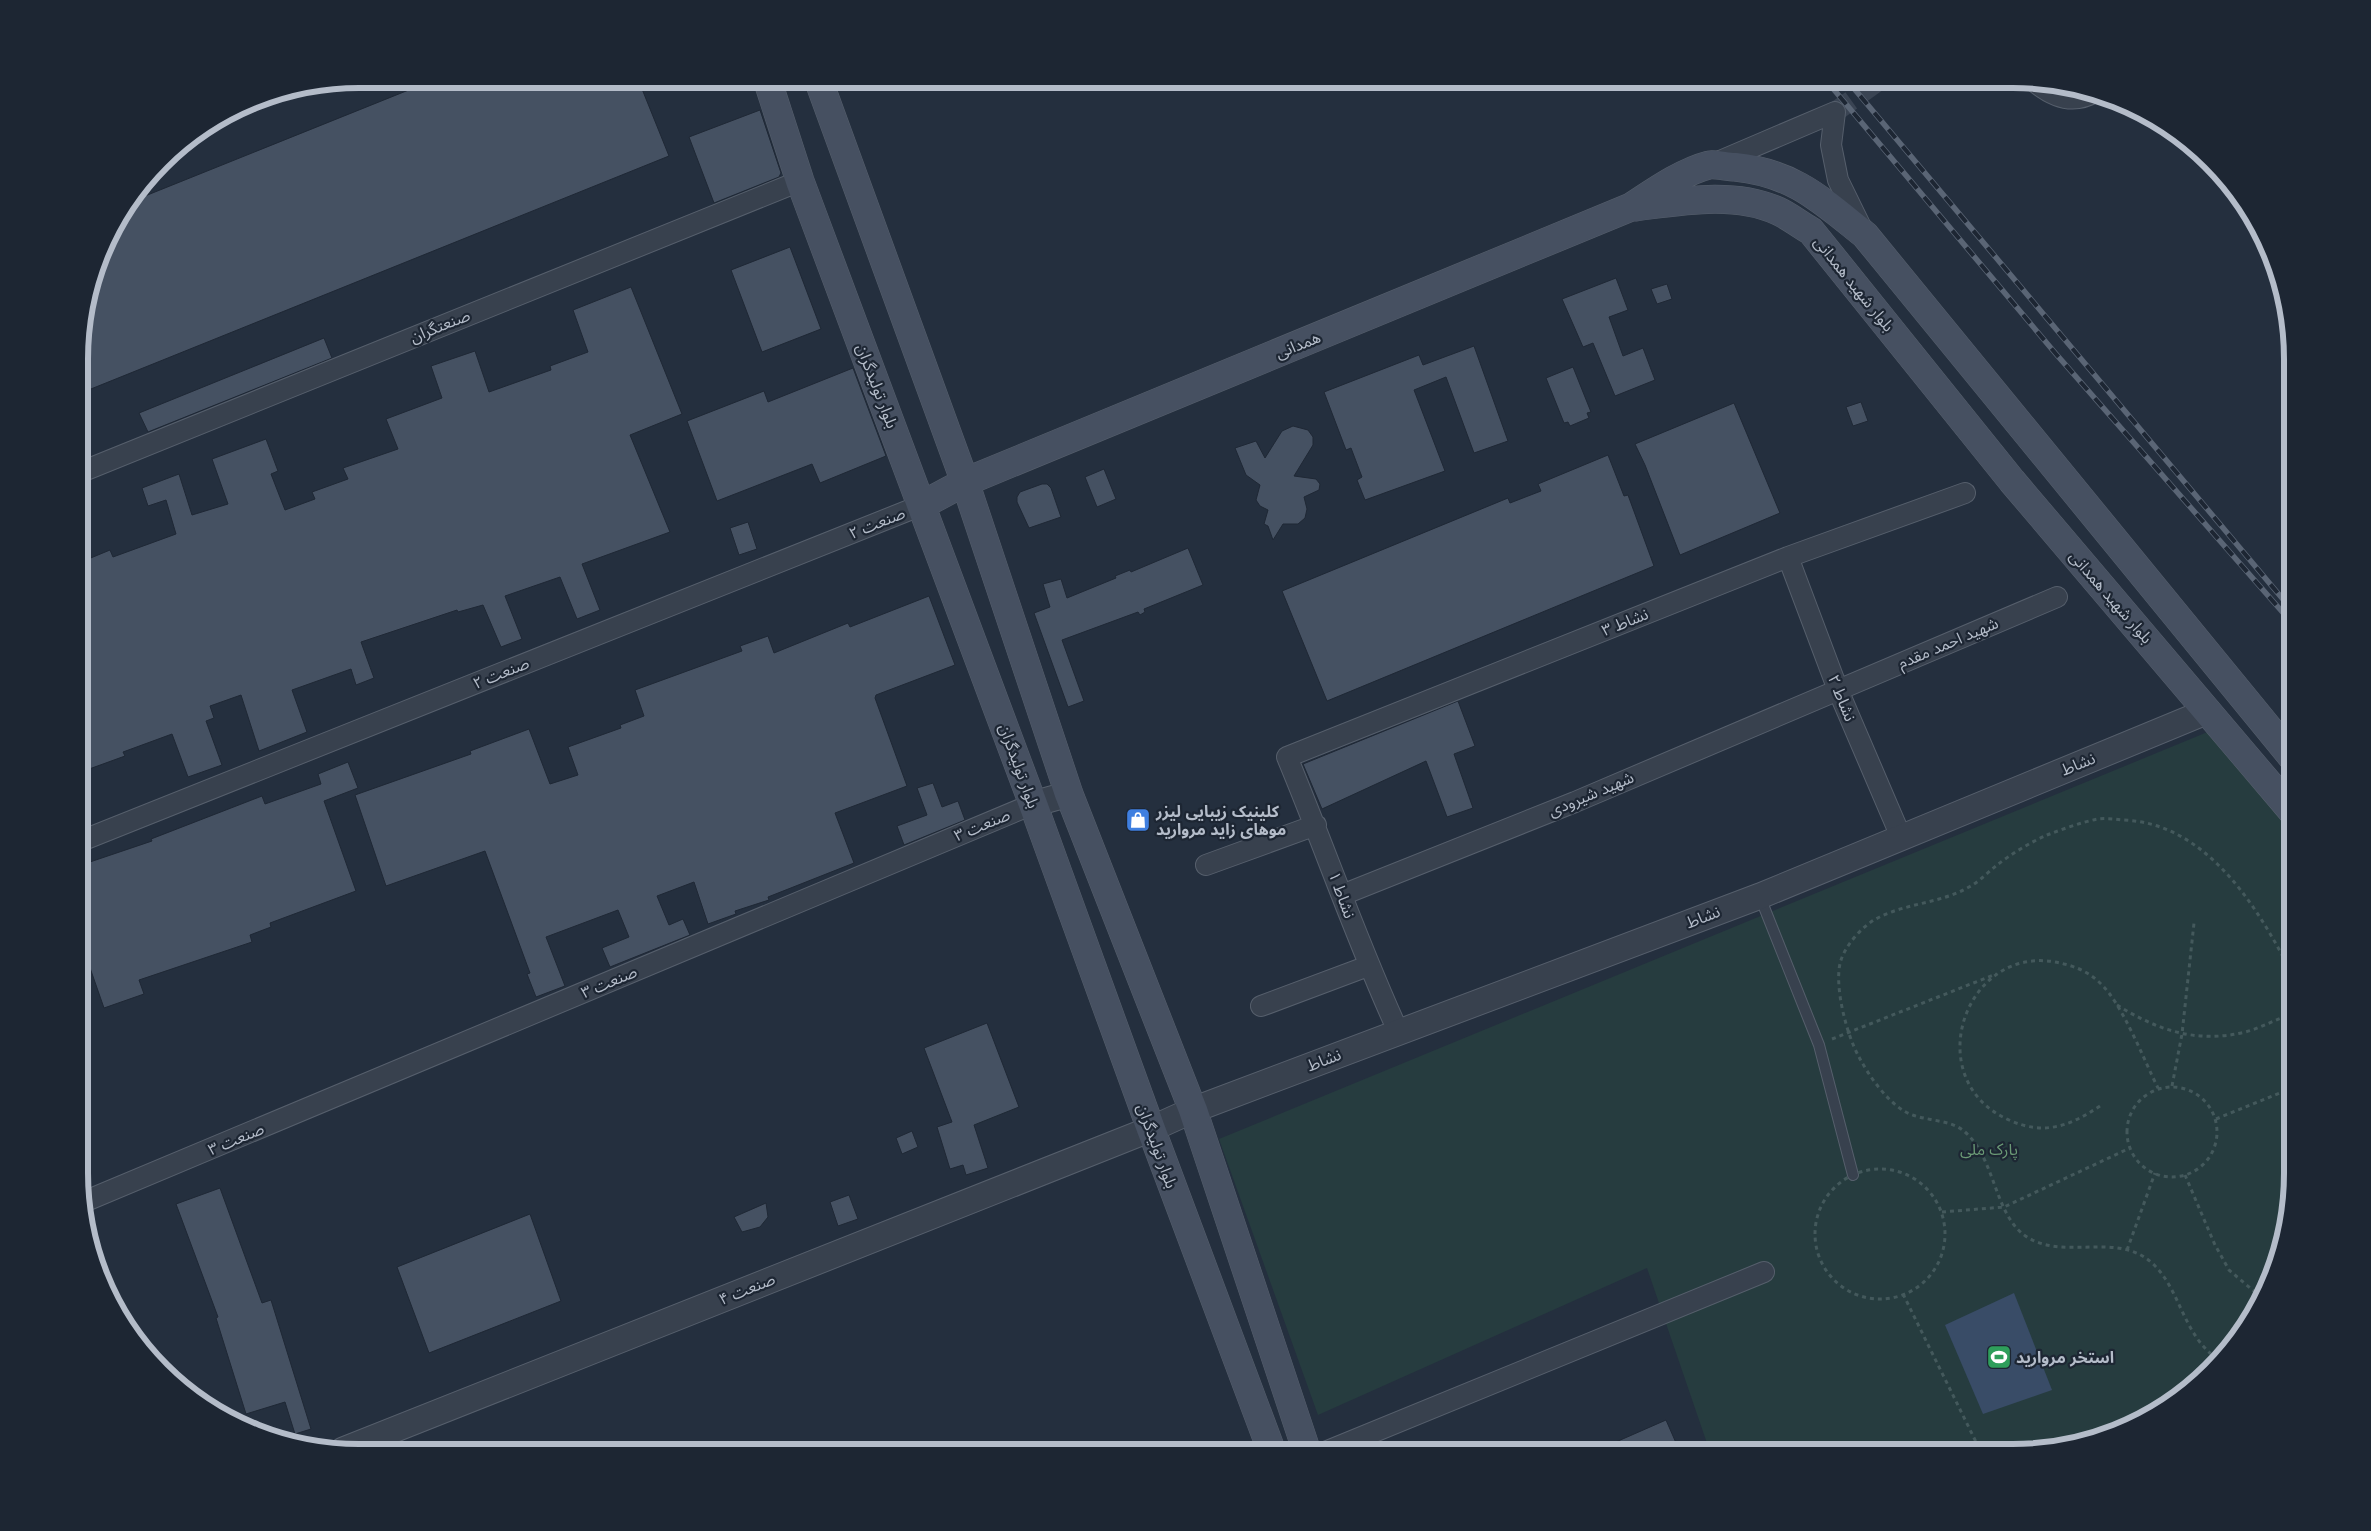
<svg xmlns="http://www.w3.org/2000/svg" width="2371" height="1531" font-family="Montserrat,'Noto Sans Arabic',sans-serif">
<style>
.green{fill:#263c3f}
.water{fill:#394c67}
.building{fill:#455162;stroke:#1f2835}
.lines{fill:none;stroke-linecap:round;stroke-linejoin:round}
.minor-tunnel{stroke:#3a4453;stroke-width:20;stroke-dasharray:20 10;stroke-linecap:butt}
.service-casing{stroke:#565f6c;stroke-width:12}
.minor-casing{stroke:#565f6c;stroke-width:22}
.tertiary-casing{stroke:#565f6c;stroke-width:27}
.secondary-casing{stroke:#565f6c;stroke-width:29}
.path{stroke:#44595c;stroke-width:3;stroke-dasharray:4 4;stroke-linecap:butt}
.service{stroke:#38414e;stroke-width:10}
.minor{stroke:#38414e;stroke-width:20}
.tertiary{stroke:#38414e;stroke-width:25}
.secondary{stroke:#465061;stroke-width:28}
.rail-casing{stroke:#5a6575;stroke-width:5.5}
.rail{stroke:#1d2633;stroke-width:4;stroke-dasharray:11;stroke-linecap:butt}
.labels{text-anchor:middle;dominant-baseline:central;stroke-width:4.5;stroke-linejoin:round;paint-order:stroke}
.street-label{font-size:16px;fill:#b4bcc9;stroke:#1d2633}
.poi-label{font-size:16px;font-weight:bold;fill:#b4bcc9;stroke:#1d2633;text-anchor:start}
.park-label{font-size:16px;fill:#6b9a76;stroke:#1d2633}
.rim{fill:none;stroke:#b4bcc9;stroke-width:6}
</style>
<rect width="100%" height="100%" fill="#242f3e"/>
<path class="green" d="M2210 731 2292 831V1190L2277 1262 2245 1328 2197 1383 2152 1415 2085 1443 2030 1452H1710L1647 1268 1318 1415 1219 1139Z"/>
<path class="water" d="M2014 1293 2052 1390 1983 1414 1945 1325Z"/>
<path class="building" d="M436 79H638L669 156 81 393V322L108 235 135 200Z
M760 110 781 173 779 177 714 203 689 137Z
M790 247 821 329 762 352 731 270Z
M1616 278 1628 310 1609 317 1623 356 1643 348 1655 380 1615 396 1593 343 1583 347 1562 299Z
M1667 284 1672 299 1657 304 1651 289Z
M631 287 682 414 630 435 670 532 582 564 600 610 577 619 560 577 505 596 522 639 501 647 483 605 458 612 457 610 361 642 374 678 356 685 351 669 292 690 307 732 259 751 241 695 210 706 214 718 206 721 222 765 188 777 172 734 123 752 125 756 81 772V562L110 550 113 557 176 534 166 500 148 506 142 488 179 474 192 515 228 504 212 459 266 439 278 471 271 474 285 510 315 499 312 492 348 479 343 468 398 449 386 419 442 398 431 366 475 351 489 392 551 370 550 366 588 352 573 310Z
M324 338 332 358 148 432 139 413Z
M1474 346 1508 441 1474 453 1446 377 1414 390 1445 471 1365 500 1357 480 1362 477 1351 448 1346 450 1324 392 1419 355 1423 365Z
M1573 367 1591 412 1587 413 1589 418 1570 426 1568 422 1564 423 1546 378Z
M853 368 886 456 820 483 812 464 717 501 687 421 764 391 768 402Z
M1861 402 1868 421 1853 426 1846 407Z
M1734 403 1780 513 1680 555 1645 465 1635 444Z
M1293 426 1308 430 1313 437V445L1294 476 1316 479 1320 484 1319 490 1304 497 1307 509 1305 518 1298 524H1283L1273 540 1268 526 1264 524 1268 510 1260 506 1256 500 1260 485 1246 475 1235 448 1256 441 1265 458 1282 431Z
M1608 455 1624 496 1628 495 1654 566 1327 701 1282 591 1508 498 1510 503 1541 491 1538 484Z
M1104 469 1116 499 1097 507 1085 477Z
M1042 484H1047L1051 488 1061 517 1029 528 1017 502V497L1020 492Z
M748 522 757 549 739 555 730 528Z
M1188 548 1203 585 1144 609 1145 612 1140 615 1138 612 1062 640 1084 701 1068 707 1034 613 1050 607 1043 584 1061 579 1067 598 1116 578 1115 576 1130 570 1131 572Z
M929 596 955 665 876 695 875 698 907 786 835 813 854 863 768 897 769 900 735 911 736 914 708 924 694 882 657 896 669 925 683 919 690 935 610 967 602 948 629 937 618 910 546 937 565 986 536 997 527 974 530 973 485 851 386 886 355 795 471 754 470 751 529 729 550 784 578 775 568 747 621 728 620 725 644 716 635 690 742 651 740 646 768 636 774 653 848 623 850 627Z
M1458 701 1475 746 1454 754 1473 808 1447 817 1426 761 1322 809 1303 764Z
M348 762 358 788 324 801 356 891 270 923 271 927 250 935 252 942 139 980 144 994 104 1008 81 942V865L152 841 151 839 262 796 265 804 321 784 318 774Z
M933 783 942 807 958 801 965 820 904 845 897 826 927 815 917 788Z
M987 1023 1019 1107 974 1125 988 1168 966 1175 963 1165 950 1169 937 1127 952 1122 924 1048Z
M912 1131 918 1147 902 1154 896 1138Z
M220 1188 262 1303 271 1300 311 1429 295 1434 285 1402 246 1414 216 1318 218 1317 176 1204Z
M849 1195 858 1219 838 1226 830 1202Z
M766 1203 768 1217 760 1227 742 1232 734 1217Z
M530 1214 561 1301 429 1353 397 1267Z
M1666 1420 1680 1452H1593Z"/>
<g class="lines">
<path class="minor-tunnel" d="M1835 112 1881 79"/>
<defs>
<path id="service" d="M1760 897 1819 1045 1853 1175"/>
<path id="minor" d="M2035 82C2053 97 2073 105 2095 92
M1713 164 1835 112 1831 145 1838 180 1862 229
M81 472 800 181
M1788 557 1838 690 1901 837
M81 841 922 505
M1206 865 1316 825
M1342 895 1575 802 2057 597
M1261 1006 1368 966
M1398 1031C1357 942 1325 848 1287 757L1788 557 1965 493
M81 1203 1033 804
M1325 1452 1764 1272"/>
<path id="tertiary" d="M1033 804 1069 794
M343 1450 1151 1129 1193 1110 1760 896 2208 711"/>
<path id="secondary" d="M767 79 800 181 1033 804 1151 1129 1272 1452
M818 79 965 482 1069 794 1193 1110 1307 1452
M1635 207C1681 201 1735 191 1778 211 1789 216 1800 225 1811 231L2012 481 2292 811
M922 505 965 482 1631 207C1654 192 1682 172 1709 165 1716 164 1727 167 1735 167 1794 173 1821 200 1865 235L2292 757"/>
</defs>
<use href="#service" class="service-casing"/>
<use href="#minor" class="minor-casing"/>
<use href="#tertiary" class="tertiary-casing"/>
<use href="#secondary" class="secondary-casing"/>
<path class="path" d="M2117 1005C2157 1030 2197 1044 2245 1032 2261 1028 2276 1019 2292 1014
M1832 1039 1996 974
M2172 1086 2182 1034 2194 923
M2127 1132a45 45 0 1 1 90 0a45 45 0 1 1-90 0Z
M2100 1106C2070 1126 2044 1136 2009 1120 1916 1079 1967 937 2064 964 2077 967 2090 973 2100 983 2122 1003 2144 1060 2158 1088
M2216 1119 2292 1088
M1815 1234a65 65 0 1 1 130 0a65 65 0 1 1-130 0Z
M2185 1175 2215 1245 2229 1270 2256 1293 2261 1295
M1942 1212 2004 1207 2130 1148
M2127 1250 2155 1173
M1903 1294 1981 1452
M2217 1360C2210 1353 2202 1346 2197 1338 2180 1314 2174 1283 2152 1263 2117 1231 2065 1261 2027 1237 1994 1216 1996 1159 1965 1132 1950 1118 1922 1122 1904 1111 1886 1100 1869 1076 1859 1057 1847 1036 1833 984 1841 960 1846 945 1861 928 1874 920 1903 903 1940 904 1969 887 1979 882 1988 872 1997 865 2011 854 2031 842 2047 835 2063 829 2082 822 2098 819 2106 818 2114 819 2122 820 2206 822 2258 907 2292 974"/>
<use href="#service" class="service"/>
<use href="#minor" class="minor"/>
<use href="#tertiary" class="tertiary"/>
<use href="#secondary" class="secondary"/>
<defs>
<path id="rail" d="M1825 79 2056 354 2292 623
M1846 79 2292 610"/>
</defs>
<use href="#rail" class="rail-casing"/>
<use href="#rail" class="rail"/>
</g>
<defs>
<symbol id="shop-square" viewBox="-11 -11 22 22"><rect x="-9" y="-9" width="18" height="18" rx="4" fill="#3f7fe0" stroke="#1d2633"/><path d="M-5-2.5h2.3a2.7 3.5 0 0 1 5.4 0H5L5.5 6h-11ZM-1.5-2.5h3a1.5 2.3 0 0 0-3 0Z" fill="#fff"/></symbol>
<symbol id="stadium-square" viewBox="-11 -11 22 22"><rect x="-9" y="-9" width="18" height="18" rx="4" fill="#2e9e5b" stroke="#1d2633"/><path d="M0-5a6.5 5 0 1 0 0 10a6.5 5 0 1 0 0-10ZM-3.5-1.8h7v3.6h-7Z" fill="#fff"/></symbol>
</defs>
<g fill-rule="evenodd">
<use href="#shop-square" x="1124" y="806" width="28" height="28"/>
<use href="#stadium-square" x="1985" y="1343" width="28" height="28"/>
</g>
<g class="labels">
<g class="street-label">
<text transform="translate(1854 284) rotate(51)">بلوار شهید همدانی</text>
<text transform="translate(440 326) rotate(-22)">صنعتگران</text>
<text transform="translate(1298 345) rotate(-22)">همدانی</text>
<text transform="translate(877 386) rotate(69)">بلوار تولیدگران</text>
<text transform="translate(877 523) rotate(-22)">صنعت ۲</text>
<text transform="translate(2111 597) rotate(49)">بلوار شهید همدانی</text>
<text transform="translate(1625 622) rotate(-22)">نشاط ۳</text>
<text transform="translate(1948 643) rotate(-23)">شهید احمد مقدم</text>
<text transform="translate(501 673) rotate(-22)">صنعت ۲</text>
<text transform="translate(1842 698) rotate(68)">نشاط ۲</text>
<text transform="translate(2078 764) rotate(-22)">نشاط</text>
<text transform="translate(1019 766) rotate(70)">بلوار تولیدگران</text>
<text transform="translate(1591 794) rotate(-23)">شهید شیرودی</text>
<text transform="translate(982 825) rotate(-23)">صنعت ۳</text>
<text transform="translate(1342 895) rotate(70)">نشاط ۱</text>
<text transform="translate(1703 917) rotate(-21)">نشاط</text>
<text transform="translate(609 982) rotate(-23)">صنعت ۳</text>
<text transform="translate(1324 1060) rotate(-21)">نشاط</text>
<text transform="translate(236 1139) rotate(-23)">صنعت ۳</text>
<text transform="translate(1157 1146) rotate(70)">بلوار تولیدگران</text>
<text transform="translate(747 1289) rotate(-22)">صنعت ۴</text>
</g>
<g class="poi-label">
<text x="1156" y="811">کلینیک زیبایی لیزر<tspan x="1156" dy="18">موهای زاید مروارید</tspan></text>
<text x="2016" y="1357">استخر مروارید</text>
</g>
<g class="park-label">
<text x="1989" y="1149">پارک ملی</text>
</g>
</g>
<path d="M0 0H2371V1531H0ZM359 88H2013A271 271 0 0 1 2284 359V1173A271 271 0 0 1 2013 1444H359A271 271 0 0 1 88 1173V359A271 271 0 0 1 359 88Z" fill="#1d2633" fill-rule="evenodd"/>
<path class="rim" d="M359 88H2013A271 271 0 0 1 2284 359V1173A271 271 0 0 1 2013 1444H359A271 271 0 0 1 88 1173V359A271 271 0 0 1 359 88Z"/>
</svg>
